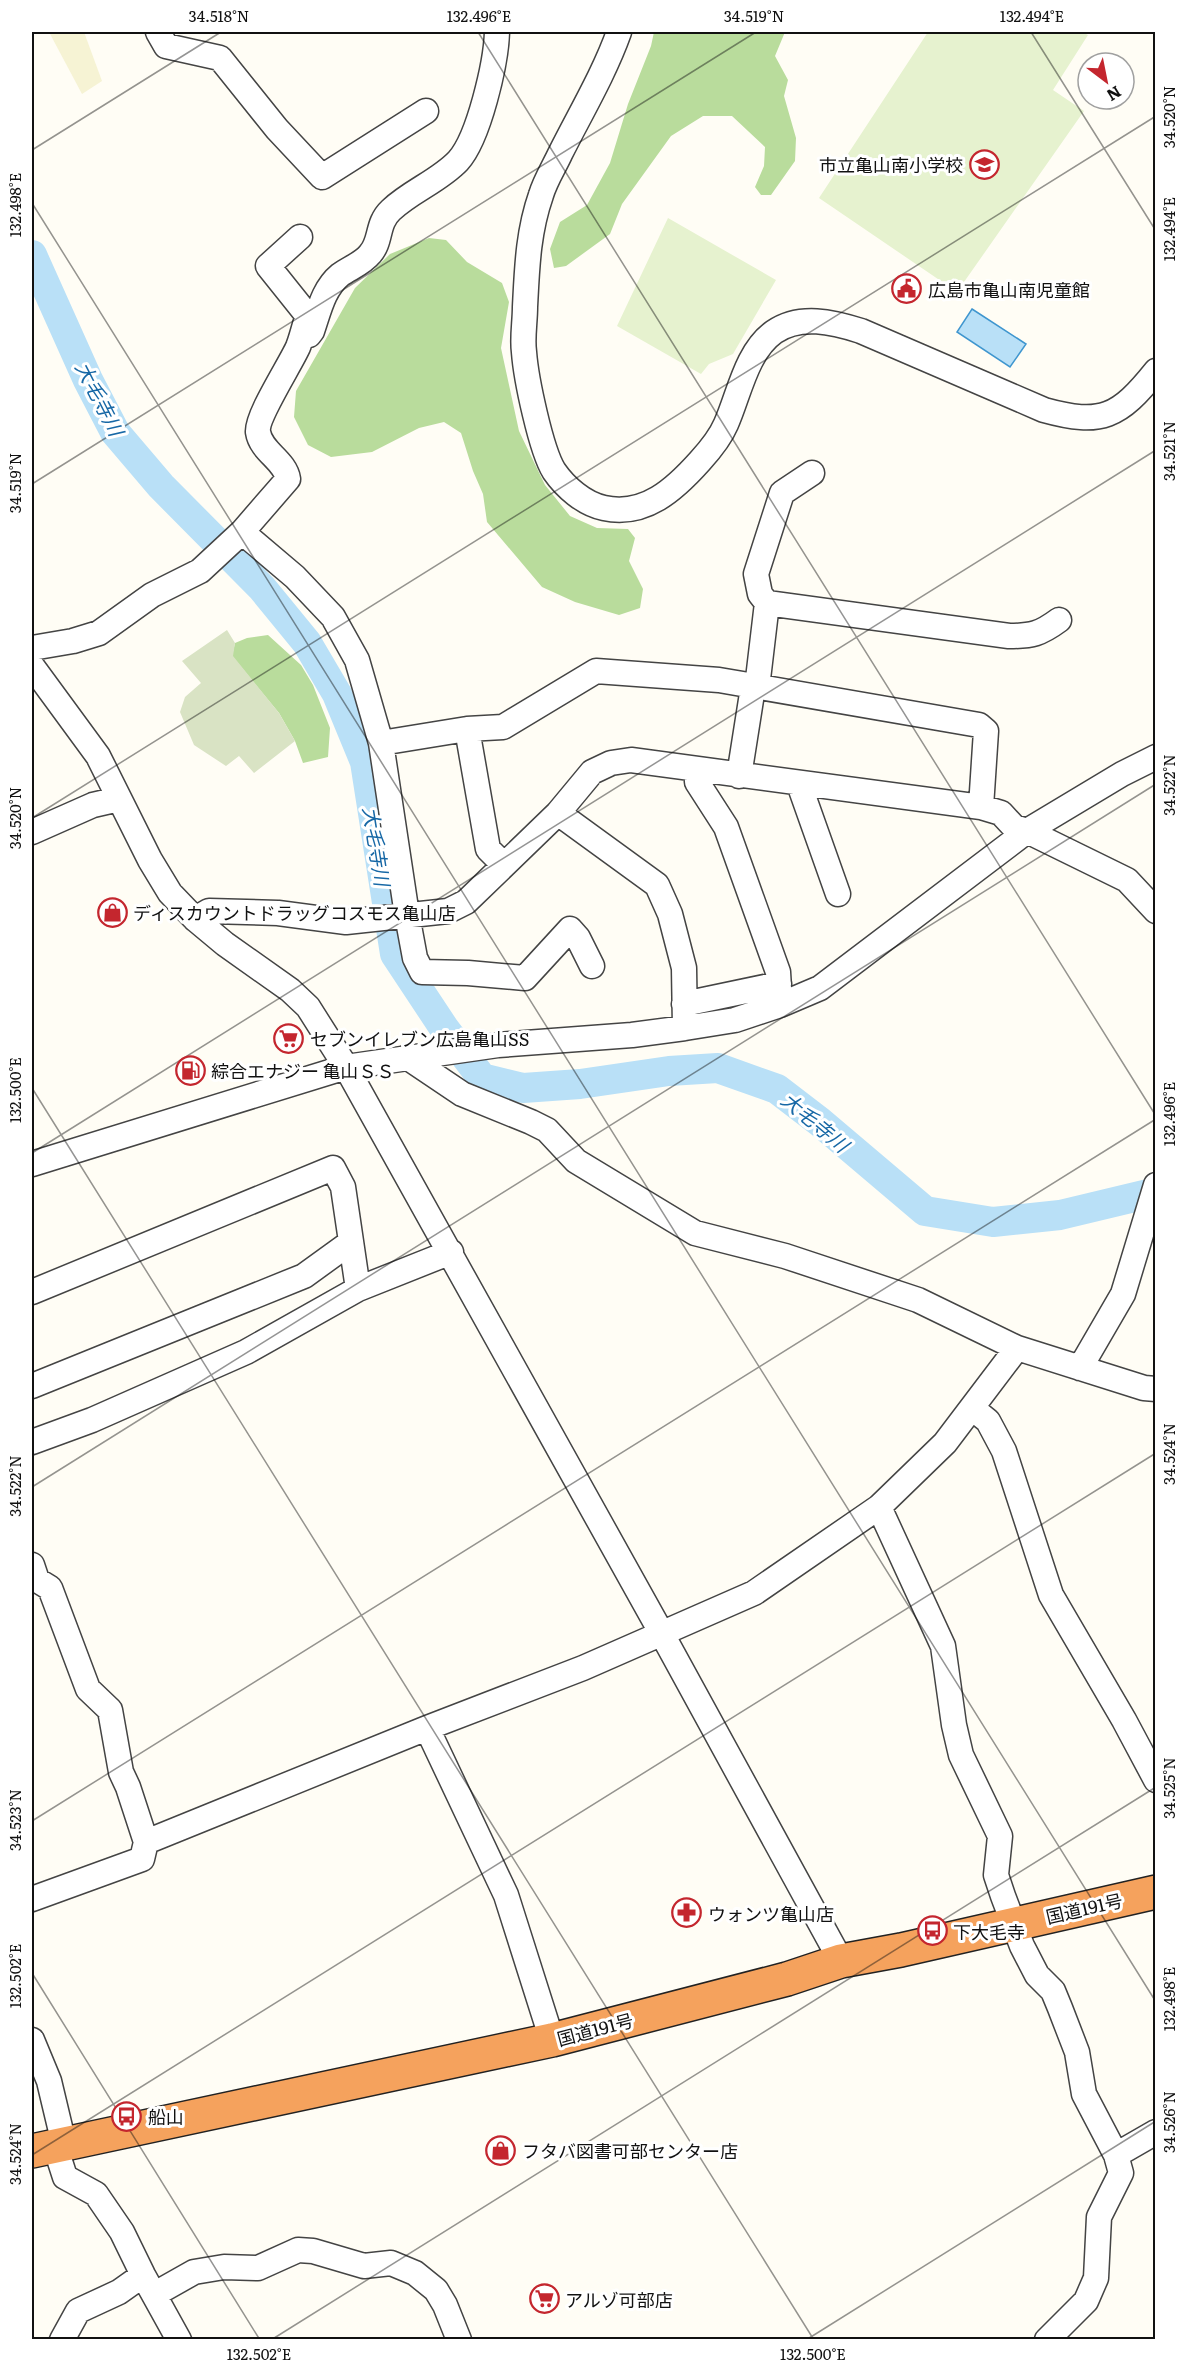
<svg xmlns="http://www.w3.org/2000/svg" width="1187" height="2371" font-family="Literata,'Noto Sans JP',serif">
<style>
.farmland{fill:#f6f3d4}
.forest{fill:#b9dc9c}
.cemetery{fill:#d9e3c4}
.pitch{fill:#e6f2cf}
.water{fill:#b9e0f7;stroke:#3f96cf;stroke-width:1.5}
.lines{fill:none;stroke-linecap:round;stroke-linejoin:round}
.river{stroke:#b9e0f7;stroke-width:30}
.minor-casing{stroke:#444;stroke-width:27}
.highway-casing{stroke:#222;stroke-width:36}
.minor{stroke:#fff;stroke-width:24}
.highway{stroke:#f5a25d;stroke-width:33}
.ticks{fill:none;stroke:#111;stroke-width:1.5;stroke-opacity:0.45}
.labels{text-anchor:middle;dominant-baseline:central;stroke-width:6;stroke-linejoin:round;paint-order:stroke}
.poi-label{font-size:18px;fill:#111;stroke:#fff;text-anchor:start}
.street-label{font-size:18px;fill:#111;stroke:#fff}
.water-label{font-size:20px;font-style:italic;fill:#1768a6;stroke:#fff}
.neatline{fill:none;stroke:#111;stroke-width:2}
.ticks-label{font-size:15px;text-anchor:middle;fill:#111}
</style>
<rect width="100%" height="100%" fill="#fffdf5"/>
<path class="farmland" d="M49 32H84L102 81 82 94Z"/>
<path class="forest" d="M654 32H785L775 56 788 80 784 96 796 138 795 161 771 195H761L755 187 764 166 765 147 732 116H703L671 136 622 204 610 234 566 266 554 268 550 249 560 222 587 205 610 163 628 104 651 46Z
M429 238 446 240 467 262 502 283 509 302 501 348 519 431 545 485 570 516 597 528 628 529 635 538 629 561 643 589 640 608 619 615 575 602 542 587 487 522 483 494 473 471 461 433 444 422 419 428 372 452 331 457 308 445 294 417 296 391 355 288 390 254Z
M268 635 301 665 313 685 330 728 328 757 303 763 295 741 279 713 232 656 235 643 247 638Z"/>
<path class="cemetery" d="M227 630 235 643 233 656 279 713 295 741 254 773 239 756 226 766 194 745 180 712 185 697 201 683 182 661Z"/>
<path class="pitch" d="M928 32H1082L1088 35 1053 90 1084 111 957 292 819 198Z
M668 218 776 280 733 354 709 364 701 374 617 326Z"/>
<path class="water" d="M972 309 1026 344 1010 367 957 332Z"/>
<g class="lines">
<path class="river" d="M32 255 88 380 115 432 161 486 262 588 307 643 337 694 365 762 395 954 444 1028 482 1078 523 1088 580 1084 669 1071 718 1068 777 1089 820 1122 925 1211 993 1222 1060 1215 1156 1192"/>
<defs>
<path id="minor" d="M158 32 166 46 220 58 277 129 322 177 426 111
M619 32C604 74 580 114 560 154 554 167 545 181 541 195 528 232 527 268 525 307 525 322 522 338 524 352 526 379 541 450 554 471 565 487 584 504 604 508 645 517 675 489 700 461 710 450 720 438 726 424 739 395 746 352 774 332 800 314 833 322 861 331L1044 410C1102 426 1119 417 1156 371
M309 335 312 331C319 311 323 289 340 275 350 268 363 263 370 254 382 241 376 224 391 210 411 191 439 181 458 161 479 138 496 63 497 32
M812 473 782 493 756 574 760 594 767 603 1009 636C1032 636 1040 634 1059 620
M242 532 295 577 333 617 357 660 381 743 407 915 415 958 422 972 468 973 525 978 570 929 578 938 592 966
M32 648 73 641 99 633 152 595 200 571 242 532 288 479C285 460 261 452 258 432 256 417 290 365 298 347 302 337 304 326 308 316L268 266 300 237
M32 666 98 756 150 860 170 893 195 919 225 944 290 990 308 1007 346 1067 662 1634 841 1961
M467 729 488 849 504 865
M381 743 467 729 503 727 596 671 719 680 979 725 986 731 981 807
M697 770V782L726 827 778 972 780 1005
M739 776 753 687 758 679 767 603
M799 784 838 894
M558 813 657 885 670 914 684 968 685 1028
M32 832 93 805 119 799
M195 919 209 911 278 913 346 922 448 911 466 902 558 813 592 772 611 763 631 760 981 807 1001 813 1014 827 1027 831 1127 880 1156 911
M684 1004 779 984
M407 1057 462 1094 531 1122 547 1130 576 1161 695 1233 785 1256 918 1300 1017 1348 1144 1388 1156 1389
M32 1164 346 1067 498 1045 632 1035 685 1028 735 1020 780 1005 820 988 1027 831 1122 774 1156 757
M32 1292 333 1168 343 1187 358 1289
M1080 1368 1123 1294 1156 1185
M32 1386 304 1276 351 1242
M972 1408 988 1421 1004 1451 1051 1595 1124 1720 1156 1780
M32 1442 92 1420 246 1352 358 1289 451 1252
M879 1507 943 1646 954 1725 961 1755 1000 1836 996 1875 1003 1896 1022 1946 1037 1975 1053 1991 1060 2008 1077 2052 1084 2094 1116 2155 1121 2173 1099 2217 1096 2278 1086 2301 1047 2340
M32 1565 37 1580 50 1588 88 1689 110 1710 121 1772 128 1787 146 1842 142 1859 32 1899
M427 1728 506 1895 552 2040
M146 1842 427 1728 583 1668 754 1593 879 1507 945 1443 1017 1348
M32 2040 49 2081 64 2144
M55 2146 65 2177 96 2194 122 2232 143 2275 179 2340
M1116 2155 1156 2132
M155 2294 194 2272 224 2267 258 2268 298 2250 313 2251 364 2266 391 2263 415 2273 436 2290 445 2305 459 2340
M62 2340 78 2311 119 2292 143 2275"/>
<path id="highway" d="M32 2151 552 2040 787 1979 841 1961 901 1950 1156 1892"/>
</defs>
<use href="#minor" class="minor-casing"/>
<use href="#highway" class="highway-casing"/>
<use href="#minor" class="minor"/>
<use href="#highway" class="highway"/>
</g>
<path class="ticks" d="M478 32 1156 1116M1031 32 1156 231M32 150 221 32M32 203 1156 2002M32 484 756 32M32 818 1156 116M32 1088 814 2340M32 1153 1156 450M32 1487 1156 784M32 1821 1156 1119M32 1973 260 2340M32 2155 1156 1453M271 2340 1156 1787M806 2340 1156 2121"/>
<defs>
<symbol id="school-ring" viewBox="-11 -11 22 22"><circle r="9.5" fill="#fff" stroke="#c4262e" stroke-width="1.5"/><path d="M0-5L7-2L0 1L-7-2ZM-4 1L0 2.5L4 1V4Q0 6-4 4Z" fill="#c4262e"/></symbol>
<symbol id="civic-ring" viewBox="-11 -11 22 22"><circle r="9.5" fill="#fff" stroke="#c4262e" stroke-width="1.5"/><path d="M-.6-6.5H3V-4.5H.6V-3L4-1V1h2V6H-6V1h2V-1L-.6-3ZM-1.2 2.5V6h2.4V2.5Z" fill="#c4262e"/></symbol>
<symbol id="shop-ring" viewBox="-11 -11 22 22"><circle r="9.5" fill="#fff" stroke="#c4262e" stroke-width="1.5"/><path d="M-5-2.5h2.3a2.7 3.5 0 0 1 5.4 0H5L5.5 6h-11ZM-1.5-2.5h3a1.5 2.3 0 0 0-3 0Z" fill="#c4262e"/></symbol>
<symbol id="supermarket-ring" viewBox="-11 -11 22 22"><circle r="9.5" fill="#fff" stroke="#c4262e" stroke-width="1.5"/><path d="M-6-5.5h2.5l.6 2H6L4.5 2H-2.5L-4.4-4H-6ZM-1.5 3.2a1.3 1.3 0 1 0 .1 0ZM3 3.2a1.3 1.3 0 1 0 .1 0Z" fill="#c4262e"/></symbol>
<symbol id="fuel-ring" viewBox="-11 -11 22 22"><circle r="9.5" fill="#fff" stroke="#c4262e" stroke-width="1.5"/><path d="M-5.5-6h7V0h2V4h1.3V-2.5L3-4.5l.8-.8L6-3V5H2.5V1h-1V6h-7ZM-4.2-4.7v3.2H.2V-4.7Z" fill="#c4262e"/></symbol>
<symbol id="pharmacy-ring" viewBox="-11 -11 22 22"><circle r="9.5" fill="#fff" stroke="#c4262e" stroke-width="1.5"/><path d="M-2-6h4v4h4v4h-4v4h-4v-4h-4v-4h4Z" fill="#c4262e"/></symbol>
<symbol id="bus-ring" viewBox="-11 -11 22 22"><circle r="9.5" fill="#fff" stroke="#c4262e" stroke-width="1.5"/><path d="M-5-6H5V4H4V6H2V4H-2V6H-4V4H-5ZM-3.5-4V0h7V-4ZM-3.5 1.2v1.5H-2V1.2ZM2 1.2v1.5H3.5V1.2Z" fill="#c4262e"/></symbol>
</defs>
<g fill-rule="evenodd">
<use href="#school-ring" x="968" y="148" width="33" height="33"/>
<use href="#civic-ring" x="890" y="272" width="33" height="33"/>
<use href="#shop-ring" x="96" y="896" width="33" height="33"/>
<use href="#supermarket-ring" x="272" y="1022" width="33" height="33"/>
<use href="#fuel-ring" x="174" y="1054" width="33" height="33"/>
<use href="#pharmacy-ring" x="670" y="1896" width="33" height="33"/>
<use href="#bus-ring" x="916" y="1914" width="33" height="33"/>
<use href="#bus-ring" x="110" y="2100" width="33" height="33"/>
<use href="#shop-ring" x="484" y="2134" width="33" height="33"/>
<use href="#supermarket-ring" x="528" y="2282" width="33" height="33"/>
</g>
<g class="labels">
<g class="poi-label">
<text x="963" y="164" text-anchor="end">市立亀山南小学校</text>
<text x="928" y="289">広島市亀山南児童館</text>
<text x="133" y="912">ディスカウントドラッグコスモス亀山店</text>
<text x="310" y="1038">セブンイレブン広島亀山SS</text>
<text x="211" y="1070">綜合エナジー 亀山ＳＳ</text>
<text x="708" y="1913">ウォンツ亀山店</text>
<text x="953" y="1931">下大毛寺</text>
<text x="148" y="2116">船山</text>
<text x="522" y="2150">フタバ図書可部センター店</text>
<text x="565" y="2299">アルゾ可部店</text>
</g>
<g class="street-label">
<text transform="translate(1084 1908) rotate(-13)">国道191号</text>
<text transform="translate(595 2029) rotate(-15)">国道191号</text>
</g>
<g class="water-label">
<text transform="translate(101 398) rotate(63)">大毛寺川</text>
<text transform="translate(378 846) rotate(81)">大毛寺川</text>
<text transform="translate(816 1121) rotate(40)">大毛寺川</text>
</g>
</g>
<rect width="1187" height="2371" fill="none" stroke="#ffffff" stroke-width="66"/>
<g transform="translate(1106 81) rotate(148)"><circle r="28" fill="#ffffff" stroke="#a0a0a0" stroke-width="1.5"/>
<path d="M0-4.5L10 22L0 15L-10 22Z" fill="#c4262e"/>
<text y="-9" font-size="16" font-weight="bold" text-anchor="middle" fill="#111111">N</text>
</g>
<rect x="33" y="33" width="1121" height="2305" class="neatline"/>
<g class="ticks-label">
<text x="219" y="22">34.518°N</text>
<text x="479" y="22">132.496°E</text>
<text x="754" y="22">34.519°N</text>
<text x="1032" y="22">132.494°E</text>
<text transform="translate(1170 117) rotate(-90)" y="5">34.520°N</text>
<text transform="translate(16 205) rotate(-90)" y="5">132.498°E</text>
<text transform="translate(1170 229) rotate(-90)" y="5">132.494°E</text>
<text transform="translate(1170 451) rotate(-90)" y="5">34.521°N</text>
<text transform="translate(16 483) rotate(-90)" y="5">34.519°N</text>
<text transform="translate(1170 785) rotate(-90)" y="5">34.522°N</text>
<text transform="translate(16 818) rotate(-90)" y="5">34.520°N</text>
<text transform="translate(16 1090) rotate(-90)" y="5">132.500°E</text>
<text transform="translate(1170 1114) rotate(-90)" y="5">132.496°E</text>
<text transform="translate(1170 1454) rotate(-90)" y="5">34.524°N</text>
<text transform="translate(16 1486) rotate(-90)" y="5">34.522°N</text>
<text transform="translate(1170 1788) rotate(-90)" y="5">34.525°N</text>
<text transform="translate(16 1820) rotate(-90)" y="5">34.523°N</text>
<text transform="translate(16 1976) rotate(-90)" y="5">132.502°E</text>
<text transform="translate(1170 1999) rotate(-90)" y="5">132.498°E</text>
<text transform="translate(1170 2122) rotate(-90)" y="5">34.526°N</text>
<text transform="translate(16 2154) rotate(-90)" y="5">34.524°N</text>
<text x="259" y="2360">132.502°E</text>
<text x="813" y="2360">132.500°E</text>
</g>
</svg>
